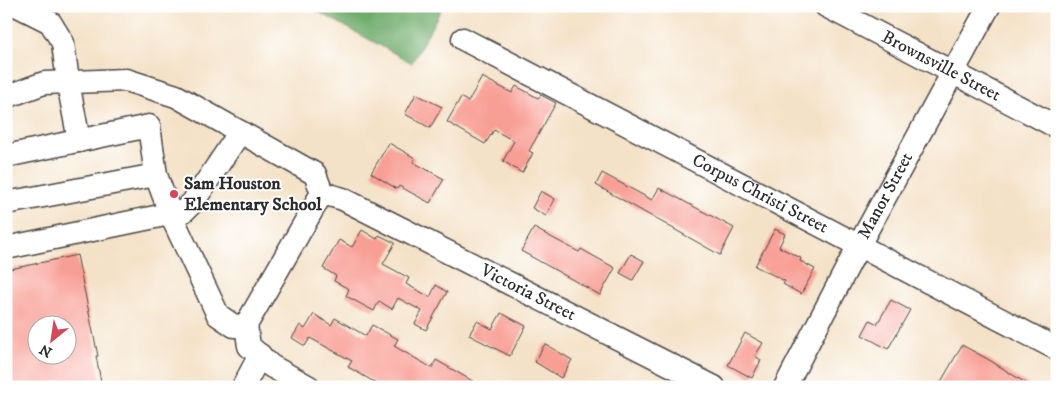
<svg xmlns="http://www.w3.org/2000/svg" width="1063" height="393" font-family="'IM FELL DW Pica',serif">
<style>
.forest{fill:#6fac6c;stroke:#4d6c4c}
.building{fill:#f89f95;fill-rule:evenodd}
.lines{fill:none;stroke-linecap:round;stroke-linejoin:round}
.minor-casing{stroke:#494643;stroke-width:25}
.minor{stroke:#fff;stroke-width:22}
.poi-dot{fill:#d1495b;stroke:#fff;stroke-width:2}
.labels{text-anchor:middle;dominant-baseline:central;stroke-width:4;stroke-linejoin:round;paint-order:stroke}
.street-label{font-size:18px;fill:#2b2b2b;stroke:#fff}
.poi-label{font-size:18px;font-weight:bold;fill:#2b2b2b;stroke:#fff;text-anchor:start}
</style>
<rect width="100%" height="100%" fill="#fff"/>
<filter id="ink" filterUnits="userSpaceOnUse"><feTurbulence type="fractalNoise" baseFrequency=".02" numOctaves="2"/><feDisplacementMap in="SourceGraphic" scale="10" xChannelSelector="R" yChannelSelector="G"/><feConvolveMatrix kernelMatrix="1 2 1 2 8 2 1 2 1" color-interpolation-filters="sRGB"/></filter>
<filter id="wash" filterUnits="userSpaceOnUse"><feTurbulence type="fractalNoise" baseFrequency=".0096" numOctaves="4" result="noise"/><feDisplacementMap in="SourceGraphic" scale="20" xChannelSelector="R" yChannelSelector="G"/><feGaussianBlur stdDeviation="1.12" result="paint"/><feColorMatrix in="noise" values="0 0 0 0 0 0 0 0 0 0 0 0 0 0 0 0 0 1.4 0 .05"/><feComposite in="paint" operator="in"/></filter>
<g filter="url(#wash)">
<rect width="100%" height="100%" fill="#f4e2c8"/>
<path class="forest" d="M308 6H443L412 63Z"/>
<g id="blocks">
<path class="building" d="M482 77 512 93 516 86 538 98 541 95 556 103 529 151 533 153 522 173 503 161 514 141 494 130 485 144 447 122 461 97 468 102Z
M416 94 442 107 430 128 405 114Z
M389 143 415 158 413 162 444 179 430 203 399 186 397 189 371 173Z
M602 173 652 200 659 188 734 228 720 255 596 185Z
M541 191 555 199 546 216 532 208Z
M534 228 579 252 581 249 615 268 600 295 521 251Z
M775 229 785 234 779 247 801 258 800 261 815 269 801 294 783 284 785 281 755 266Z
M362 230 377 239 379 235 395 243 383 264 409 278 406 284 430 297 436 285 447 292 426 330 415 324 422 311 398 298 392 309 379 301 374 311 346 296 349 289 334 281 336 276 323 268 339 240 352 247Z
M631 254 644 261 633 280 620 273Z
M77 255 98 356H96L102 387H6V270ZM38 326H68V356H38Z
M891 300 910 310 888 349 862 335 870 320 877 324Z
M501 313 526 326 510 356 469 335 477 321 492 329Z
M314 314 331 325 335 318 366 336 372 325 398 339 394 346 432 368 436 360 483 387H383L348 367 352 361 310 338 305 346 292 338 300 325 305 329Z
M745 333 763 343 755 356 761 360 752 378 728 365Z
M545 344 572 360 561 378 535 362Z
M962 345 991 361 1032 387H938Z"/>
</g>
</g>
<g filter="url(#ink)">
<use href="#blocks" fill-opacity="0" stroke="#494643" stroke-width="1"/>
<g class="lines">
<defs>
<g id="minor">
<path d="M18 6 50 22 63 43 68 82 79 141"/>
<path id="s1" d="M826 6 1057 127"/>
<path id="s2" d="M463 39 1057 349"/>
<path d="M6 97 44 83 126 80 176 96 315 174 322 193"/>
<path d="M6 156 149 126 156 175 6 203"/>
<path d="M156 175 170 213 218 315 234 326 246 325"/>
<path d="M6 248 184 211 193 202 240 132"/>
<path d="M243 387 260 355"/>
<path id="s3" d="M309 387 271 366 249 346 246 325 322 193 343 199 714 387"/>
<path id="s4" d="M785 387 859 245 989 6"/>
</g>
</defs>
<use href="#minor" class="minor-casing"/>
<use href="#minor" class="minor"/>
</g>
</g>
<circle class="poi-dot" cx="174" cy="194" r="5"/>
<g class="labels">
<g class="street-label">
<text stroke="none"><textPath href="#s1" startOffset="130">Brownsville Street</textPath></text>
<text stroke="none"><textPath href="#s2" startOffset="335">Corpus Christi Street</textPath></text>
<text stroke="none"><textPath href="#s4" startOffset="216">Manor Street</textPath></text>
<text stroke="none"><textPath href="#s3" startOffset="476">Victoria Street</textPath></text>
</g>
<g class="poi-label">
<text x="184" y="184">Sam Houston<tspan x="184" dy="21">Elementary School</tspan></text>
</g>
</g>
<rect width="1063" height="393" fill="none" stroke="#fff" stroke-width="25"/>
<g transform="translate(52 340) rotate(210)"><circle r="24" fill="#ffffff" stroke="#aaaaaa"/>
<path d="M0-4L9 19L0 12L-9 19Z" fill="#d1495b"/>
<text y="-8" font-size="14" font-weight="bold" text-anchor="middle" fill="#2b2b2b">N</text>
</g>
</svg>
